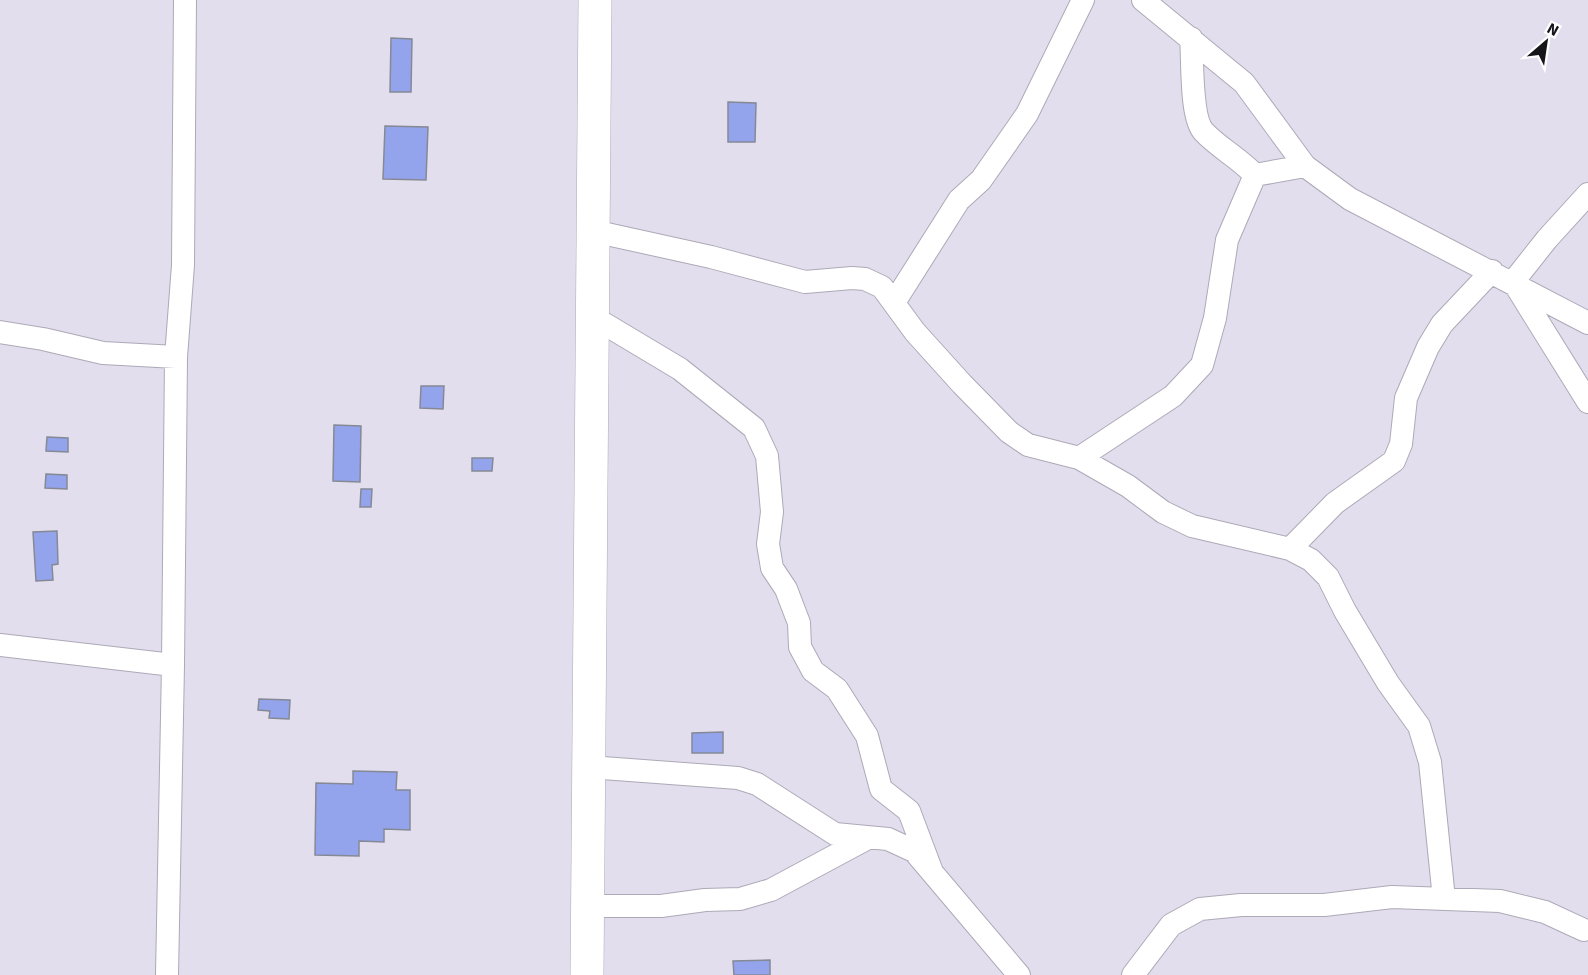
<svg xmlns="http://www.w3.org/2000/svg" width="1588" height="975" font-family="'Source Sans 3',sans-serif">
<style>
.building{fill:#94a4ec;stroke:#858995;stroke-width:1.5}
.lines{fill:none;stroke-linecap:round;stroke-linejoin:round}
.street-casing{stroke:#ada9b7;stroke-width:24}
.secondary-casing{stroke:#ada9b7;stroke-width:34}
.street{stroke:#fff;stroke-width:22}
.secondary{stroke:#fff;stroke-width:33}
</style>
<rect width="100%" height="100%" fill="#e3deed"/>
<path class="building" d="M391 38 412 39 411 92H390Z
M728 102 756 103 755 142H728Z
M385 126 428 127 426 180 383 179Z
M421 386H444L443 409 420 408Z
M334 425 361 426 360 482 333 481Z
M47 437 68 438V452L46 451Z
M472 458H493L492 471H472Z
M46 474 67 475V489L45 488Z
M361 489H372L371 507H360Z
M57 531 58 564 52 565 53 580 36 581 33 532Z
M259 699 290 700 289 719 269 718 270 711 258 710Z
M723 732V753H692V733Z
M353 771 397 772 396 790H410V830L384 829V842L359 841V856L315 855 316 783 353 784Z
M770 960V975H734L733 961Z"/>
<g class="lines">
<defs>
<path id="street" d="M1143 0 1244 83 1305 166 1350 199 1588 323
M1191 38C1193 59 1190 118 1204 132 1219 148 1239 158 1255 175
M1255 175 1305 166
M593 231 711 257 805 282 852 278 865 279 882 287 915 332 962 384 1009 432 1028 445 1079 458 1128 486 1163 512 1192 526 1290 549 1311 560 1328 577 1345 611 1388 683 1419 726 1430 762 1444 899
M1513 282 1547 239 1588 194
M1514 283 1588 402
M895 301 959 200 981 180 1027 114 1083 0
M593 317 680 369 754 428 767 456 772 512 768 544 772 568 786 589 799 623 800 647 813 671 837 689 867 736 881 789 909 811 932 872
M0 332 43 339 103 353 176 357
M1079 458 1173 396 1202 365 1215 318 1227 240 1255 175
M1290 549 1335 503 1394 461 1401 444 1406 398 1428 347 1442 324 1492 271
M0 645 173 665
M589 767 738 778 757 784 835 834 888 839 914 851 1019 975
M588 906H661L705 900 740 899 771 890 868 838
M167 975 173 665 176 357 183 265 185 0
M1133 975 1171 925 1200 909 1241 905H1324L1392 897 1500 901 1545 912 1584 930"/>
<path id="secondary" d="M587 975 595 0"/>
</defs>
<use href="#street" class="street-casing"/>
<use href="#secondary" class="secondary-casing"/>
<use href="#street" class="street"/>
<use href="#secondary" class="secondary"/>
</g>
<g transform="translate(1546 42) rotate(29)" stroke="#ffffff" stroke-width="4.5" paint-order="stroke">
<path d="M0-4.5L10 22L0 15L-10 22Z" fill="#16151a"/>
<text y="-9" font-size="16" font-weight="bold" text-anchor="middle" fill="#16151a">N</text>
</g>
</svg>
